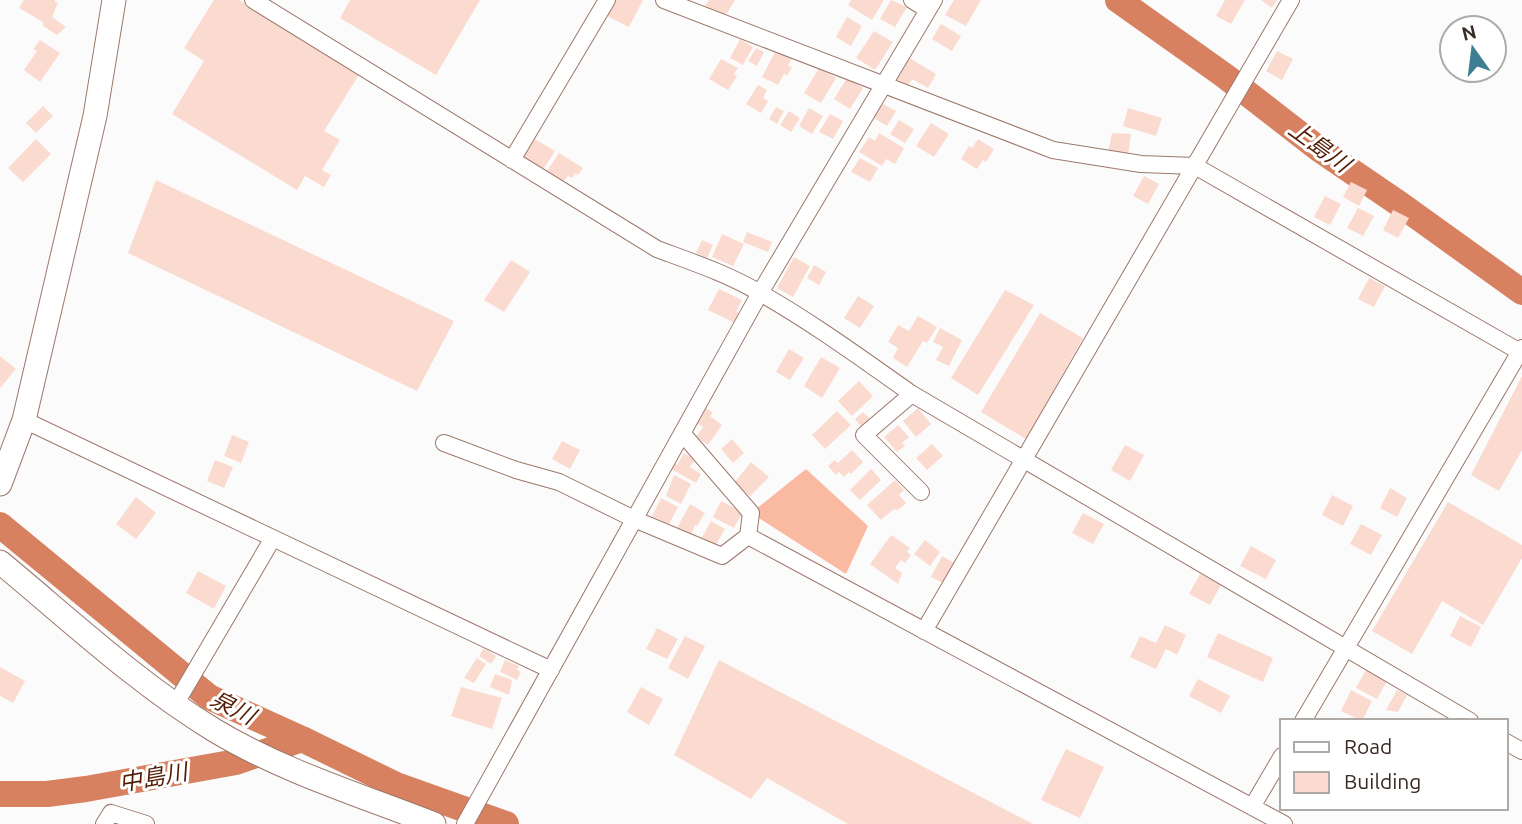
<svg xmlns="http://www.w3.org/2000/svg" width="1522" height="824" font-family="Ubuntu,'Noto Sans JP',sans-serif">
<style>
.green{fill:#fabaa1}
.lines{fill:none;stroke-linecap:round;stroke-linejoin:round}
.river{stroke:#d78160;stroke-width:26}
.building{fill:#fbdbcf}
.street-casing{stroke:#9c786a;stroke-width:18}
.secondary-casing{stroke:#9c786a;stroke-width:25}
.street{stroke:#fff;stroke-width:16}
.secondary{stroke:#fff;stroke-width:23}
.labels{text-anchor:middle;dominant-baseline:central;stroke-width:6;stroke-linejoin:round;paint-order:stroke}
.water-label{font-size:23px;font-style:italic;fill:#531d04;stroke:#fff}
</style>
<rect width="100%" height="100%" fill="#fbfbfb"/>
<path class="green" d="M806 469 868 526 846 574 751 513Z"/>
<g class="lines">
<path class="river" d="M1118 0 1225 76 1319 149 1401 205 1522 292
M0 525 209 697 302 739 396 785 506 824
M0 794H47L86 789 236 762 302 739"/>
</g>
<path class="building" d="M24 0H55V2L58 3 52 17 66 27 57 35 43 26V22L19 8Z
M214 0H239L360 73 324 131 340 140 322 170 331 175 324 187 305 176 297 190 172 114 204 61 184 48Z
M350 0H480L436 75 340 18Z
M616 0H643L629 27 607 16Z
M709 0H735L724 18 705 6Z
M851 0H884L872 20 848 5Z
M891 0 907 7 895 27 880 19Z
M954 0H981L966 26 945 15Z
M1225 0H1245L1231 24 1216 16Z
M1261 0H1277L1272 8Z
M847 17 862 26 851 46 836 37Z
M941 24 961 36 952 51 932 39Z
M874 31 893 42 875 70 856 58Z
M740 39 753 47 743 65 730 58Z
M40 40 60 53 40 82 24 70 37 51 33 49Z
M756 48 764 52 757 66 748 61Z
M1277 51 1293 59 1282 80 1266 71Z
M775 52 780 55 781 52 792 58 788 66 792 67 787 76 784 74 778 85 762 77Z
M908 57 936 74 928 88 912 79 908 85 896 79Z
M721 59 738 68 734 74 737 76 728 90 709 79Z
M819 68 836 78 821 103 804 93Z
M847 78 863 88 850 109 834 99Z
M758 85 767 90 763 98 768 101 761 113 746 104Z
M881 103 896 111 887 126 872 117Z
M43 106 53 116 36 133 26 123Z
M776 107 784 111 777 124 769 119Z
M809 108 823 116 812 134 799 126Z
M1128 108 1162 118 1156 136 1123 126Z
M789 111 800 118 791 132 780 125Z
M830 114 843 121 833 139 819 132Z
M899 120 914 129 905 143 890 134Z
M931 123 949 134 934 157 916 146Z
M879 133 904 148 895 164 886 159 882 166 859 152 869 137 875 141Z
M1112 133 1131 134 1128 155 1108 152Z
M36 139 51 154 23 182 8 168Z
M535 139 555 151 543 170 523 158Z
M978 139 994 149 986 162 983 160 977 169 961 159 969 146 972 148Z
M559 153 583 168 578 175 575 173 572 178 568 176 563 182 547 171Z
M860 158 878 168 870 182 851 172Z
M1144 176 1159 184 1148 204 1133 196Z
M156 180 454 321 417 391 128 253Z
M1351 182 1367 190 1359 206 1343 197Z
M1325 196 1341 204 1330 225 1314 217Z
M1358 208 1374 216 1363 236 1347 228Z
M1393 210 1409 218 1398 238 1383 230Z
M747 232 772 242 768 252 743 242Z
M722 234 744 244 733 266 712 257Z
M702 240 713 245 707 258 696 253Z
M794 257 810 266 793 297 777 288Z
M511 260 530 272 504 312 484 300Z
M814 265 826 272 819 285 807 278Z
M1369 278 1385 286 1374 307 1358 299Z
M719 289 742 300 736 312 740 313 735 323 708 310Z
M1005 290 1034 305 978 395 951 378Z
M858 296 874 306 860 328 844 318Z
M1040 313 1083 338 1026 439 981 412Z
M918 316 937 327 927 343 923 341 907 367 893 358 898 348 888 342 898 325 909 331Z
M940 328 962 340 949 366 936 360 943 347 933 342Z
M789 349 804 358 790 380 776 372Z
M0 356 16 369 0 388Z
M821 357 840 368 822 398 804 386Z
M1522 376V450L1499 491 1471 475Z
M859 381 873 396 852 416 838 401Z
M706 408 713 413 710 416 722 425 708 445 696 437 703 427 696 423Z
M918 408 931 424 916 437 903 421Z
M837 411 851 425 825 449 812 435Z
M863 412 871 420 862 428 855 419Z
M898 425 909 437 902 443 905 446 897 452 884 437Z
M232 435 249 442 241 463 224 456Z
M732 439 744 453 733 463 721 449Z
M562 441 580 450 570 469 552 459Z
M932 444 943 456 927 470 916 458Z
M1125 445 1144 455 1130 481 1111 470Z
M852 450 863 462 851 474 849 472 844 477 839 472 836 475 828 466 835 460 838 463Z
M684 453 695 459 690 467 701 474 696 483 671 469 674 463 677 465Z
M215 460 233 467 224 488 207 481Z
M751 462 769 477 750 496 734 483Z
M871 469 881 480 860 500 850 490Z
M674 475 691 484 681 504 666 496Z
M895 480 904 490 899 495 906 503 898 510 894 509 881 520 867 505Z
M1390 488 1407 498 1397 517 1380 508Z
M1332 495 1353 506 1343 526 1322 515Z
M136 497 156 513 136 539 116 524Z
M661 498 678 507 669 524 652 516Z
M721 501 743 512 734 528 713 517Z
M1448 502 1522 545V558L1483 625 1442 601 1412 654 1372 631Z
M690 504 705 513 697 526 695 525 691 535 677 528Z
M1083 513 1104 524 1093 544 1072 533Z
M711 521 725 529 715 546 701 539Z
M1361 524 1382 535 1371 555 1350 544Z
M891 535 910 548 907 552 911 555 905 563 901 560 895 568 902 573 898 584 870 564Z
M925 540 940 552 930 566 914 554Z
M1251 546 1276 560 1266 579 1240 566Z
M942 556 956 564 945 584 931 577Z
M198 571 226 586 214 609 186 593Z
M1200 574 1221 585 1210 605 1189 594Z
M1460 616 1481 627 1471 647 1450 636Z
M1165 625 1186 635 1177 655 1166 649 1156 669 1130 657 1140 636 1156 643Z
M657 628 678 639 667 659 646 649Z
M1218 633 1273 658 1263 682 1207 657Z
M685 636 705 646 688 679 668 668Z
M484 648 496 656 491 664 479 656Z
M477 658 486 664 474 683 464 678Z
M505 660 519 666 517 670 521 672 517 680 500 672Z
M719 660 1033 824H848L767 778 751 799 674 755Z
M0 667 25 681 13 703 0 696Z
M1367 668 1388 679 1377 699 1356 688Z
M495 674 512 680 509 695 490 687Z
M1198 679 1230 696 1221 713 1189 696Z
M461 687 502 698 492 729 451 716Z
M641 687 663 699 649 725 627 712Z
M1351 690 1372 701 1362 721 1341 711Z
M1397 690 1407 695 1398 712 1386 710Z
M1066 749 1104 767 1080 818 1041 800Z"/>
<g class="lines">
<defs>
<path id="street" d="M253 0 657 249C692 262 728 274 760 293 813 323 862 359 912 394L1470 721
M664 0 1053 150 1141 164 1195 166 1522 353
M912 0 928 10
M512 160 607 0
M912 394 864 435 921 492
M24 420 551 670
M682 433 751 513 748 536
M444 443 516 470 559 482 634 519 722 556 748 536 1284 824
M924 631 1291 0
M175 705 273 538
M1303 721 1522 348
M1506 742 1522 751
M1252 807 1282 756
M104 824 111 813 146 824
M465 824 760 293 934 0"/>
<path id="secondary" d="M0 484 24 420 95 116 114 0
M0 562C69 619 137 683 214 730 282 771 360 795 434 824"/>
</defs>
<use href="#street" class="street-casing"/>
<use href="#secondary" class="secondary-casing"/>
<use href="#street" class="street"/>
<use href="#secondary" class="secondary"/>
</g>
<g class="labels">
<g class="water-label">
<text transform="translate(1320 146) rotate(36)">上島川</text>
<text transform="translate(233 707) rotate(27)">泉川</text>
<text transform="translate(153 777) rotate(-10)">中島川</text>
</g>
</g>
<rect x="1280" y="719" width="228" height="91" fill="#ffffff" stroke="#b0aaa7" stroke-width="2"/>
<rect x="1294" y="742" width="35" height="10" fill="#ffffff" stroke="#b0aaa7" stroke-width="2"/>
<text x="1344" y="754" font-size="21" fill="#392a24">Road</text>
<rect x="1294" y="772" width="35" height="21" fill="#fbdbcf" stroke="#b0aaa7" stroke-width="2"/>
<text x="1344" y="789" font-size="21" fill="#392a24">Building</text>
<g transform="translate(1473 49) rotate(346)"><circle r="33" fill="#ffffff" stroke="#b0aaa7" stroke-width="2"/>
<path d="M0-5L12 26L0 18L-12 26Z" fill="#3e7d92"/>
<text y="-10" font-size="19" font-weight="bold" text-anchor="middle" fill="#392a24">N</text>
</g>
</svg>
